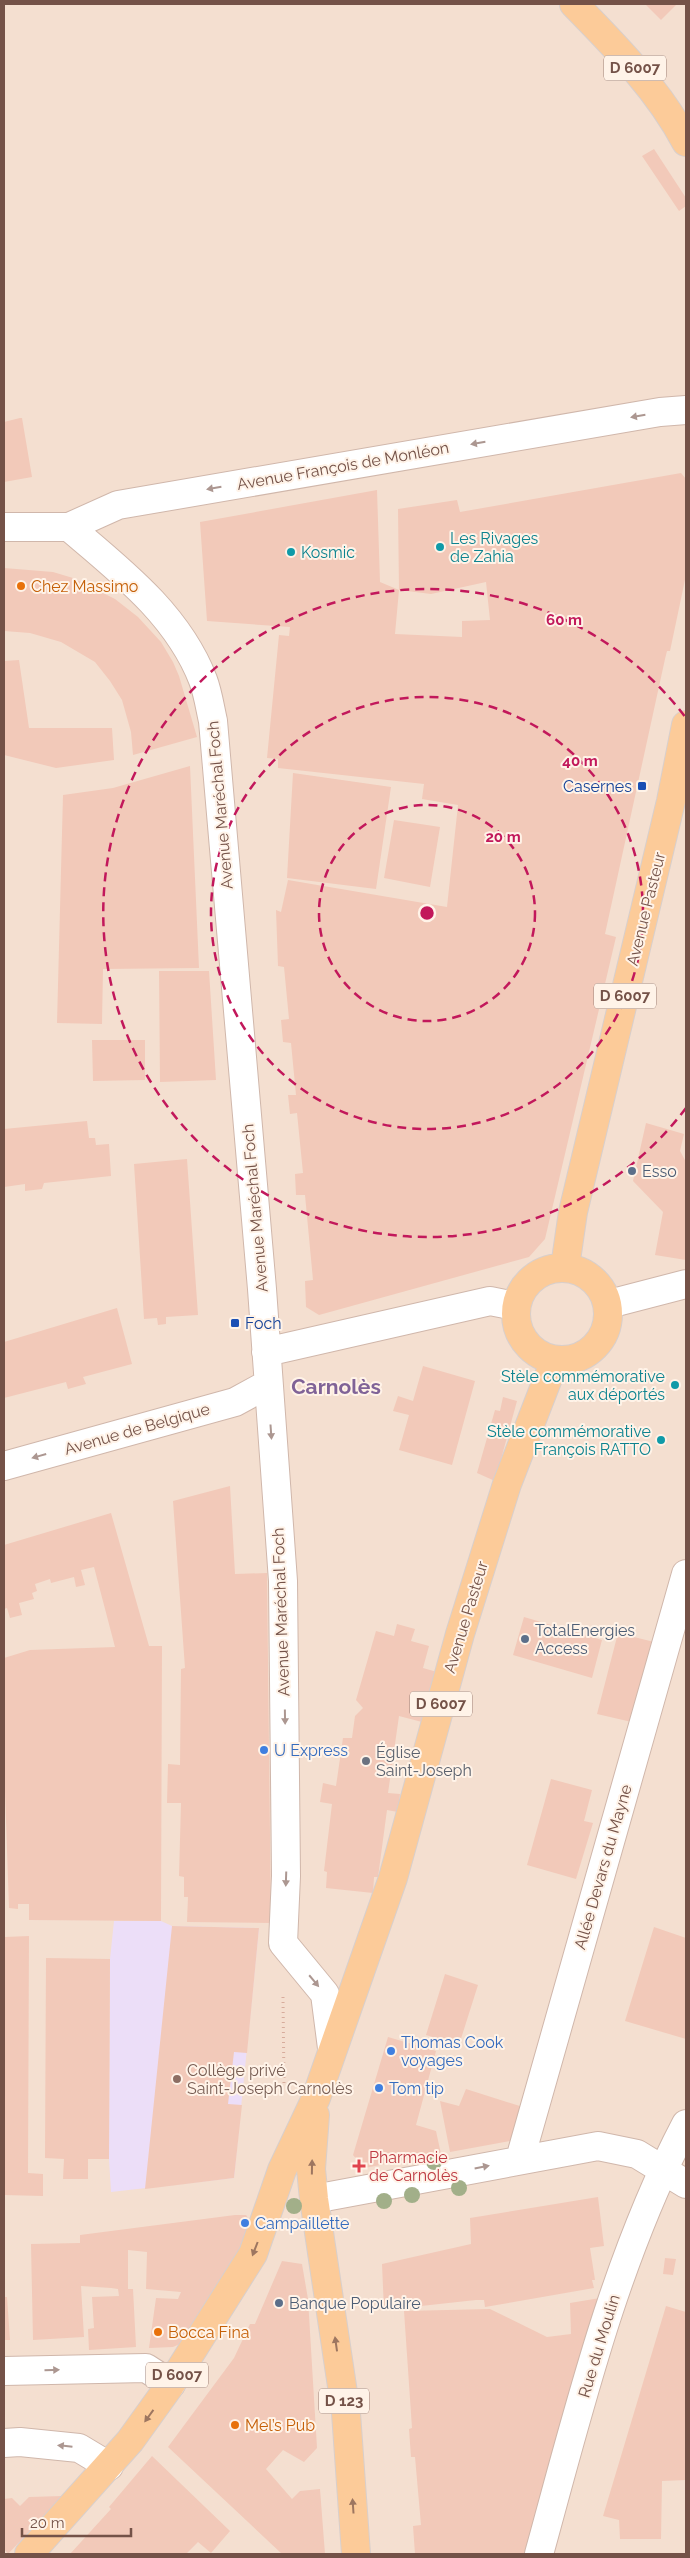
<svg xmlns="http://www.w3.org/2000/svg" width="690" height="2558" font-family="Raleway,sans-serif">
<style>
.residential{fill:#f4dfd0}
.education{fill:#ecdef8}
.building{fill:#f2c9b9}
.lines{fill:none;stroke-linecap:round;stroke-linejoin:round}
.minor-casing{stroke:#d0b7ab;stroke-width:30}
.major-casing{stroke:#d8cfcc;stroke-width:30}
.path{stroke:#d7ac9c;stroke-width:3;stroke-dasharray:1 4;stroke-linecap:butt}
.minor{stroke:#fff;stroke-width:28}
.major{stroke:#fccb99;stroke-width:28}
.tree{fill:#a2af89}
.oneway{fill:#ac9791}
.oneway2{fill:#9d7660}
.ring{fill:none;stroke:#c2185b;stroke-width:2.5;stroke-dasharray:9 6}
.culture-dot{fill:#0f9aa8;stroke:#fff3e8;stroke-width:2}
.food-dot{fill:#e8710a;stroke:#fff3e8;stroke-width:2}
.transit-dot{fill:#1a4fb4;stroke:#fff3e8;stroke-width:2}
.service-dot{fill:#5c6f8a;stroke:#fff3e8;stroke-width:2}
.shop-dot{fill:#3f7fe0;stroke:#fff3e8;stroke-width:2}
.worship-dot{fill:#6b7280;stroke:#fff3e8;stroke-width:2}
.education-dot{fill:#8d6e63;stroke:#fff3e8;stroke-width:2}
.health-dot{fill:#e0444e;stroke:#fff3e8;stroke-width:2}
.labels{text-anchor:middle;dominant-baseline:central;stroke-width:4;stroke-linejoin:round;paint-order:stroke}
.shield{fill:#fff3e8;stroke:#9e8278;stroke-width:1}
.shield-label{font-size:15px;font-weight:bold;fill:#745248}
.street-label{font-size:16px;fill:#745248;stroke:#fff3e8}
.culture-label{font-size:16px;fill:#0d838f;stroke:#fff3e8;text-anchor:start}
.food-label{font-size:16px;fill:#c56008;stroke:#fff3e8;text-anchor:start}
.transit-label{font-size:16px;fill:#164399;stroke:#fff3e8;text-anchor:end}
.service-label{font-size:16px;fill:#4e5e75;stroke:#fff3e8;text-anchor:start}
.shop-label{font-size:16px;fill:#366cbe;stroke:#fff3e8;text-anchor:start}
.worship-label{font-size:16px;fill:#5b616d;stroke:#fff3e8;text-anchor:start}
.education-label{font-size:16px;fill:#785e54;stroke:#fff3e8;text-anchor:start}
.health-label{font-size:16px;fill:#be3a42;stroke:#fff3e8;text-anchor:start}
.district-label{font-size:21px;font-weight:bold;fill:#806397;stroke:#fff3e8}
.centre{fill:#c2185b;stroke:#fff3e8;stroke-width:2.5}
.ring-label{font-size:15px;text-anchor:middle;font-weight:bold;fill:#c2185b;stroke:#fff3e8;stroke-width:4;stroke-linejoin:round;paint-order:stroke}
</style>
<rect width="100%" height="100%" fill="#fcefe2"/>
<path class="residential" d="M4 4H686V2554H4Z"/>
<path class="education" d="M114 1921H161L172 1926 259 1928 234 2178 111 2192 109 2159 110 1959Z"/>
<path class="building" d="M645 4H677L661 20Z
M654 149 686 198V206L679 211 642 156Z
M20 418H22L32 477 4 482V422Z
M681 473 686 479V575L670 651H667L665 659 605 934 616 937 545 1239 529 1257 319 1315 306 1307 305 1281 313 1280 305 1195H296L295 1174 303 1173 297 1113 290 1114 288 1095H296L291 1043 283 1042 281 1020 289 1019 284 967 278 966 276 910 281 912 288 880 447 907 458 805 422 799 424 784 278 768V759L267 758 279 635 289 636 290 627 207 621 200 522 377 490 380 582 399 590 395 634 462 637V621L490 620 486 582 431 594 399 590 398 509 457 500 460 512Z
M4 568 53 572 73 578 115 599 138 617 161 642 173 662 179 676 197 737 133 755 131 732 122 700 110 681 95 662 61 642 30 633 4 631Z
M19 660 29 728H112L114 760 56 768 4 755V661Z
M190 766 199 968 103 969 102 1024 57 1023 63 795 113 788Z
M293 773 391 787 376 889 287 878Z
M394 820 440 827 430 887 384 878Z
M159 971H209L216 1080 160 1082Z
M92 1040H145V1080L93 1081Z
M87 1121 89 1138H95L96 1145 109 1144 111 1176 44 1183 42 1189 25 1191V1184L4 1187V1129Z
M646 1123 684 1134 680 1151 686 1162V1260L655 1255 663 1212 633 1181Z
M187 1159 198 1315 166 1317V1324L158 1325 157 1318 144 1319 134 1164Z
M117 1308 132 1364 83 1377 86 1384 68 1389 66 1382 4 1398V1342Z
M423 1366 475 1381 452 1465 399 1450 409 1415 393 1411 398 1396 413 1401Z
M503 1397 517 1401 495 1481 477 1473 495 1410 500 1411Z
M230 1486 235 1574 267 1573 271 1923 187 1922 188 1897H184V1877L179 1876 181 1803H167L168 1764 180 1765 181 1669 185 1668 173 1501Z
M111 1513 149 1646H162L161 1921 29 1920V1904H18V1909L9 1908 4 1762V1658L30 1650 115 1647 94 1567 81 1570 85 1585 76 1587 74 1577 51 1583 50 1579 35 1584 37 1591 32 1593 34 1599 19 1603 22 1615 10 1618 7 1608 4 1609V1545Z
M524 1617 602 1640 592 1678 513 1655Z
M397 1624 415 1629 411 1641 429 1646 423 1668 437 1672 422 1722 399 1716 388 1793 400 1794 398 1812 387 1810 378 1877H374L373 1893 326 1888 327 1872 324 1871 332 1804 320 1802 323 1783 336 1786 343 1738H352L355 1716 363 1708 356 1700 376 1631 394 1636Z
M618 1633 658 1643 636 1723 597 1714Z
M551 1779 592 1790 584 1821 593 1823 576 1879 527 1865Z
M172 1926 259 1928 247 2053 234 2052 228 2104 242 2105 234 2178 145 2189Z
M654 1927 686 1938V2039L625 2021Z
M29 1936 28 2173 43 2174V2196L4 2195 5 1937Z
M46 1958 110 1959 109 2159H88V2179H63L64 2159 45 2158Z
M445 1974 478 1985 459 2045 426 2035Z
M388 2037 436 2051 416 2125 436 2131 441 2154 364 2168 353 2155Z
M466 2089 526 2108 516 2140 450 2152 440 2101 459 2106Z
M598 2197 604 2246 590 2248 595 2280H592L594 2288 485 2307 484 2300H476L384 2310 382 2264 471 2244 470 2218Z
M235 2215H246L254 2226 182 2343 173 2347 149 2348 156 2298 178 2299 181 2292 146 2289 147 2252 128 2250V2289H133L136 2347 89 2350 88 2329 94 2328 92 2297 119 2296 118 2289 111 2288 81 2286 84 2337 33 2340 31 2244 80 2243V2235Z
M665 2258 676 2259 673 2275 663 2274Z
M282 2261 302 2264 308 2299 317 2448 304 2462 283 2450 266 2469 292 2499 300 2491 320 2489 325 2554H282L168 2447 234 2358 250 2324H255Z
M4 2297H7L10 2340H4Z
M606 2297 580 2355 524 2554H415L413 2526 421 2525 415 2457H411L409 2429 412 2428 404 2311 490 2309 547 2337 571 2334 570 2303Z
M666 2306 686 2312V2480L662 2481 661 2539H620L619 2520 603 2516Z
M152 2456 230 2531 211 2553 198 2542 186 2554H70L111 2509 109 2507Z
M63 2496 8 2554 4 2549V2499L12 2498 20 2506 29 2497Z"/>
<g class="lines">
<defs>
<path id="minor" d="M4 527H69L118 505 660 412 686 410
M69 527C121 571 178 615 203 680 208 693 210 708 213 721L262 1289 283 1581 286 1876 283 1943 325 1994 332 2048
M609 1304 686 1284
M266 1352 490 1301 515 1306
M4 1466 235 1402 268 1384
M520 2159 686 1574
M314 2199 598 2146 637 2154 686 2184
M4 2371 146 2368 171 2384
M4 2443 20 2442 79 2448 109 2466
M539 2554C579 2409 615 2259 686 2124"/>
<path id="major" d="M574 4C615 46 658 89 686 142
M565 1267 573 1212 671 801 686 725
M516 1314a46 46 0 1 1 92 0a46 46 0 1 1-92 0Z
M315 2115 311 2169 314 2199 346 2413 356 2554
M29 2554 130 2441 171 2384 253 2254 282 2170 316 2098 393 1878 460 1634 507 1484 555 1360"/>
</defs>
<use href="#minor" class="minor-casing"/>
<use href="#major" class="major-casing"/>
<path class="path" d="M283 1997 284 2085"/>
<use href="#minor" class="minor"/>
<use href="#major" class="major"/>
</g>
<g class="tree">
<circle cx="434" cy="2162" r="8"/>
<circle cx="459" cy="2188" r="8"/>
<circle cx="412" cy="2195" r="8"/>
<circle cx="384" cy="2201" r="8"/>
<circle cx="294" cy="2206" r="8"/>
</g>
<defs><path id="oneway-solid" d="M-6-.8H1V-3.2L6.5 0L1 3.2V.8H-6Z" transform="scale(1.25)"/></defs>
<g class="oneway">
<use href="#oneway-solid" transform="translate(638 416) rotate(170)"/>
<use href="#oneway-solid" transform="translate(478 443) rotate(170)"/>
<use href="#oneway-solid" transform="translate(214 488) rotate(170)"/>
<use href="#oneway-solid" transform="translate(271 1432) rotate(86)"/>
<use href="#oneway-solid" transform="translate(39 1456) rotate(164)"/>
<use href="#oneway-solid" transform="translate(285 1717) rotate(89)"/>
<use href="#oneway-solid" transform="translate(286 1879) rotate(92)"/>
<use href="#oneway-solid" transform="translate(314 1981) rotate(50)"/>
<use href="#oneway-solid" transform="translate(482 2167) rotate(-11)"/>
<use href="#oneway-solid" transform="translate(52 2370) rotate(-2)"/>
<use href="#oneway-solid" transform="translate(65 2446) rotate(-174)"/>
</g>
<g class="oneway2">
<use href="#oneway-solid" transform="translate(312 2167) rotate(-89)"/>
<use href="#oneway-solid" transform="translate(255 2249) rotate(111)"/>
<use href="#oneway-solid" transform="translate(336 2344) rotate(-98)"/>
<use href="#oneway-solid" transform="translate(149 2416) rotate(126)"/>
<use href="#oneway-solid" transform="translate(353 2506) rotate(-94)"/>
</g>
<g class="ring">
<circle cx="427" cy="913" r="108"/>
<circle cx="427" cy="913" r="216"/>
<path d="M686 1108A324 324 0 1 1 686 718"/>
</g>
<g class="culture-dot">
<circle cx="440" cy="547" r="5"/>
<circle cx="291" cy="552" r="5"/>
<circle cx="675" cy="1385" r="5"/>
<circle cx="661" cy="1440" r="5"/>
</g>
<g class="food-dot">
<circle cx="21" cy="586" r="5"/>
<circle cx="158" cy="2332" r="5"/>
<circle cx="235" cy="2425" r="5"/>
</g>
<g class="transit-dot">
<rect x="637" y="781" width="10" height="10" rx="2.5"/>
<rect x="230" y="1318" width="10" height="10" rx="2.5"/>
</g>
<g class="service-dot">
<circle cx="632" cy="1171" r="5"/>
<circle cx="525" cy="1639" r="5"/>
<circle cx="279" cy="2303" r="5"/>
</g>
<g class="shop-dot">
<circle cx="264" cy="1750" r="5"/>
<circle cx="391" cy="2051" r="5"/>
<circle cx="379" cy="2088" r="5"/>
<circle cx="245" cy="2223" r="5"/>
</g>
<circle class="worship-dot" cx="366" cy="1761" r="5"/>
<circle class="education-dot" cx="177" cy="2079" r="5"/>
<path class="health-dot" d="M356.5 2158.5h5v5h5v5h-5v5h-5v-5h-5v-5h5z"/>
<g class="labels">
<g class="shield">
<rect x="604" y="55.5" width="62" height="25" rx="4"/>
<rect x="594" y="983.5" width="62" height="25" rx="4"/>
<rect x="410" y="1691.5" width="62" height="25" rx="4"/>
<rect x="146" y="2362.5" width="62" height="25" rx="4"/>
<rect x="319" y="2388.5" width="50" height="25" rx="4"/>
</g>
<g class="shield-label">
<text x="635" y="68">D 6007</text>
<text x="625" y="996">D 6007</text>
<text x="441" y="1704">D 6007</text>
<text x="177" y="2375">D 6007</text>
<text x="344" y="2401">D 123</text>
</g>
<g class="street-label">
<text transform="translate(343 466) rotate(-10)">Avenue François de Monléon</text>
<text transform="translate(220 805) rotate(-95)">Avenue Maréchal Foch</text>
<text transform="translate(646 909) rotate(-76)">Avenue Pasteur</text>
<text transform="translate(255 1208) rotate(-95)">Avenue Maréchal Foch</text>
<text transform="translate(137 1429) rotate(-16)">Avenue de Belgique</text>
<text transform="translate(281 1612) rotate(-92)">Avenue Maréchal Foch</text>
<text transform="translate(466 1617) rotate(-73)">Avenue Pasteur</text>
<text transform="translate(603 1867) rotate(-74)">Allée Devars du Mayne</text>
<text transform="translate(599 2346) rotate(-73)">Rue du Moulin</text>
</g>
<g class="culture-label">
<text x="450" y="538">Les Rivages<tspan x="450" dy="18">de Zahia</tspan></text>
<text x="301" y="552">Kosmic</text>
<text x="665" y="1376" text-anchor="end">Stèle commémorative<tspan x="665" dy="18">aux déportés</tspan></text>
<text x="651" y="1431" text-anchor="end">Stèle commémorative<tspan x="651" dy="18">François RATTO</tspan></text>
</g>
<g class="food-label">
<text x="31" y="586">Chez Massimo</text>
<text x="168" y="2332">Bocca Fina</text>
<text x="245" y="2425">Mel’s Pub</text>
</g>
<g class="transit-label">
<text x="632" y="786">Casernes</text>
<text x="245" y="1323" text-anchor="start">Foch</text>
</g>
<g class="service-label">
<text x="642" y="1171">Esso</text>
<text x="535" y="1630">TotalEnergies<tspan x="535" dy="18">Access</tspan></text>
<text x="289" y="2303">Banque Populaire</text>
</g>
<g class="shop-label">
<text x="274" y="1750">U Express</text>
<text x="401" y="2042">Thomas Cook<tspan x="401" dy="18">voyages</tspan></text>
<text x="389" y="2088">Tom tip</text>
<text x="255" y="2223">Campaillette</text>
</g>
<g class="worship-label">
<text x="376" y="1752">Église<tspan x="376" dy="18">Saint-Joseph</tspan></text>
</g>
<g class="education-label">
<text x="187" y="2070">Collège privé<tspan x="187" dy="18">Saint-Joseph Carnolès</tspan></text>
</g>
<g class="health-label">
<text x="369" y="2157">Pharmacie<tspan x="369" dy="18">de Carnolès</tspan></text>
</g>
<g class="district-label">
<text x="336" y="1386">Carnolès</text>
</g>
</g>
<circle cx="427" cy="913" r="8" class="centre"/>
<g class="ring-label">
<text x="564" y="625">60 m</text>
<text x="580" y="766">40 m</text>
<text x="503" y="842">20 m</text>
</g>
<rect width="690" height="2558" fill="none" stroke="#745248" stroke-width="10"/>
<path d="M22 2528v8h109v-8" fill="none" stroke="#745248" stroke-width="2.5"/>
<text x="30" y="2528" font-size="15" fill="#745248" stroke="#fff3e8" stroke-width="4" paint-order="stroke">20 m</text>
</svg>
